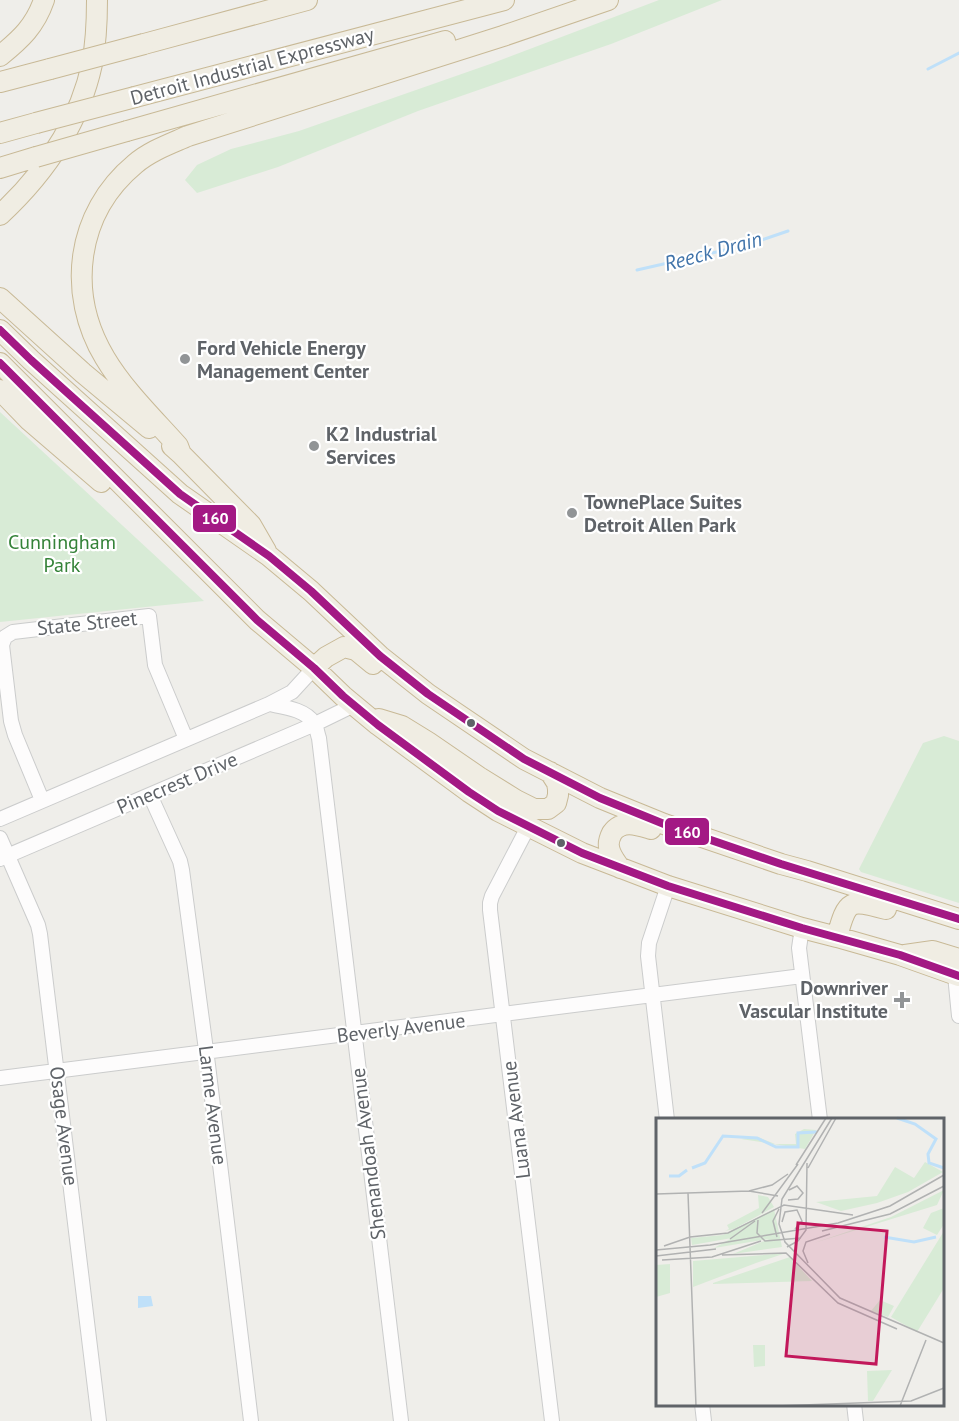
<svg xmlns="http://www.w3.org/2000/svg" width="959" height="1421" font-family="'PT Sans',sans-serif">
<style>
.green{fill:#d8ebd6}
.water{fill:#bfe0f9}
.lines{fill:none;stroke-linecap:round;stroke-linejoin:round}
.stream{stroke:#bfe0f9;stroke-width:3}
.minor-casing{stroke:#cbcccc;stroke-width:16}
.highway-casing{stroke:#c8b996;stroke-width:22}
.minor{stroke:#fdfcfc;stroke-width:14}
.highway{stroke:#f0ede3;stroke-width:20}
.highway-bridge-casing{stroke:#c8b996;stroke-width:22;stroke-linecap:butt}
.highway-bridge{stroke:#f0ede3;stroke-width:20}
.bus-1-casing{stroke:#fff;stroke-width:12}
.bus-1{stroke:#a31984;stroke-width:8}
.poi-dot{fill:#919496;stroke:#fff;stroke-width:2}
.bus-dot{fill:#5f6368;stroke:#fff;stroke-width:2}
.labels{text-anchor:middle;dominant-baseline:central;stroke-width:4.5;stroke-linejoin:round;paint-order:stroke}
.street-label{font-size:20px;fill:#5f6368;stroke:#fff}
.poi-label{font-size:20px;font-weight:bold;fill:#5f6368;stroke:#fff;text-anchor:start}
.park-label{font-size:20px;fill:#348238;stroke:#fff}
.water-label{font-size:21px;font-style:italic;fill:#4174aa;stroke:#fff}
.inset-river{fill:none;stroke:#bfe0f9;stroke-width:3}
.inset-road{fill:none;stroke:#b1b2b2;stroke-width:1.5}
.view{fill:#c2185b;fill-opacity:0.15;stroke:#c2185b;stroke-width:3}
.inset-edge{fill:none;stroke:#5f6368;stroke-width:3}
.line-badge{stroke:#fff;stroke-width:2}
.badge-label{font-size:16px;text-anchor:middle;font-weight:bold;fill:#fff}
</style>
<rect width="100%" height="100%" fill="#efeeea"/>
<path class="green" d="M659 0H722L611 44 418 111 278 167 197 193 185 180 197 165 231 149 299 131 493 63Z
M0 412 204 601 0 622Z
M944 736 959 741V903L861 872 859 869 923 743Z"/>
<path class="water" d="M138 1296H151L153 1306 138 1308Z"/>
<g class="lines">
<path class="stream" d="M928 69 959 53
M637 270 747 245 788 231"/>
<defs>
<path id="minor" d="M269 704C283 707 305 709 314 723 317 727 317 733 319 738L401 1421
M150 795 180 861 182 870 208 1065 251 1421
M42 800 15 735 11 721 2 645 5 637 13 632 149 616 155 665 186 739
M0 819 269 704 292 692 314 668
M528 827 492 896 490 903V910L552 1421
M0 838 38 925 40 934 99 1421
M0 859 315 724 354 705
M802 928 799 948 820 1120
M955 975 959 1016
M0 1078 802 976
M667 1120 648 956 649 943 668 886
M702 1404 704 1421
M854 1404 856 1421"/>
<path id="highway" d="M144 44 307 0
M0 56C21 39 35 26 44 0
M0 82 50 69
M135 97 504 0
M127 131 445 41
M0 133 36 123
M0 168 36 157
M0 215C44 174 79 125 92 64 96 43 97 22 97 0
M0 298 83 373 149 428
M0 330 31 360 180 494 269 556 311 591 380 656 428 694 524 759 600 798 664 824 781 864 807 871 959 919
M0 363 257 620 314 668 343 696 378 725 469 792 498 811 582 853 668 886 802 928 837 937 900 955 959 976
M0 390 30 421 101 482
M172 446 181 454 251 525 266 551
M181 454 178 446C154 419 124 390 105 358 66 293 76 213 135 164 150 151 170 144 188 136L503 36 608 0
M314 668 326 657 344 647 356 650 373 664
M379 719 402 726 428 742 479 777 516 800 534 809H548L556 803 558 795V789L557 783 550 772
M620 868C616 862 610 855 609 847 608 842 610 837 612 833 622 819 638 825 651 829
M837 937C847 899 850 899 886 909
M905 955 933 951 959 959"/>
</defs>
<use href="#minor" class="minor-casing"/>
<use href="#highway" class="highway-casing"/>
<use href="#minor" class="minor"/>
<use href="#highway" class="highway"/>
<defs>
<path id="highway-bridge" d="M50 69 144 44
M36 123 135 97
M36 157 127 131"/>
</defs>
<use href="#highway-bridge" class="highway-bridge-casing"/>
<use href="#highway-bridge" class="highway-bridge"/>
<defs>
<path id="bus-1" d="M0 330 31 360 180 494 269 556 311 591 380 656 428 694 524 759 600 798 664 824 781 864 959 919
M0 363 257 620 314 668 343 696 378 725 469 792 498 811 582 853 668 886 802 928 900 955 959 976"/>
</defs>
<use href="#bus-1" class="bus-1-casing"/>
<use href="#bus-1" class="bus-1"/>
</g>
<g class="poi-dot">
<circle cx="185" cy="359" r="6"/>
<circle cx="314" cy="446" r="6"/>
<circle cx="572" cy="513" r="6"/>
<path d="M899 991h6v6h6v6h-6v6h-6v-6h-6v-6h6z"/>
</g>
<g class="bus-dot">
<circle cx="471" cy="723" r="5"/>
<circle cx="561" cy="843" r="5"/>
</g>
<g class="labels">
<g class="street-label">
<text transform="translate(252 66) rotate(-15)">Detroit Industrial Expressway</text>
<text transform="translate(87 623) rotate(-6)">State Street</text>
<text transform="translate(177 783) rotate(-23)">Pinecrest Drive</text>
<text transform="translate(401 1028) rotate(-7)">Beverly Avenue</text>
<text transform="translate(213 1105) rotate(83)">Larme Avenue</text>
<text transform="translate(516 1120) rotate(-97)">Luana Avenue</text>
<text transform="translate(64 1126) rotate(83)">Osage Avenue</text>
<text transform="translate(368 1154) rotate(-97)">Shenandoah Avenue</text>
</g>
<g class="poi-label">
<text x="197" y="348">Ford Vehicle Energy<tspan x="197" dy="23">Management Center</tspan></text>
<text x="326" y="434">K2 Industrial<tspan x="326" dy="23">Services</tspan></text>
<text x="584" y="502">TownePlace Suites<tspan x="584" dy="23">Detroit Allen Park</tspan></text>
<text x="888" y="988" text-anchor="end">Downriver<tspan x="888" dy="23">Vascular Institute</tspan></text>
</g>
<g class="park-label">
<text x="62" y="542">Cunningham<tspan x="62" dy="23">Park</tspan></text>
</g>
<g class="water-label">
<text transform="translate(713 251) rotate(-15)">Reeck Drain</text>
</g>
</g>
<g transform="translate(656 1118)">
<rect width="288" height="288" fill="#efeeea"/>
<path d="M148 11 160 12 149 31 85 21 102 19 119 26H140L139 16ZM269 44 287 54 252 74 221 85 185 93 160 84 221 78 239 49 258 60ZM288 72 281 87 158 125 235 99ZM102 77 112 79 118 89 78 111 69 113 73 111 71 107 103 90ZM288 90V106L281 117 267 110 275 95ZM118 91 126 129 77 136 113 121 58 130 76 120 36 127 35 120 67 117ZM288 113V170L261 214 235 199ZM130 135 100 145 37 169V143ZM134 139 156 163 57 166V165ZM14 146V175L0 179V147ZM224 182 238 188 232 199 215 193ZM97 227H109V248L98 249ZM236 252 217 283H212L211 253Z" fill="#d8ebd6"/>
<path class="inset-river" d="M241 0 259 6 280 21 272 36 273 45 288 50M36 50 49 45 67 18 101 20 120 29H142V15L161 14M13 58H23L31 52M228 119 258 124 280 119"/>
<path class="inset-road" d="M176 0 126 81 123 106 129 124 184 180 288 225M140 47 170 0M152 50 180 0M93 73 122 78M32 75 40 288M0 76 93 73 116 67 132 56M132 82 142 81 147 75 141 68 133 72M106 95 142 46M102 102 101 115 109 123 145 120M126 104 129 94 141 92 146 103 139 111M166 113 234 96 288 68M121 119 117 103 123 91M74 121 99 103M8 128 34 119 72 115 128 87 197 97M131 129 142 123 150 112 151 45M0 132 54 127 182 105 234 88 288 57M66 137 130 135 182 185 241 211M0 138 60 131M6 142 56 139 105 123M152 145 147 133 150 124 174 116M120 288 255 283 288 270M244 288 270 222"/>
<path class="view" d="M142 105 231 113 220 246 130 238Z"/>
<rect width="288" height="288" class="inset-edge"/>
</g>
<g class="line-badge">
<rect x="192" y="504" width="45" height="29" rx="6" fill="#a31984"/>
<rect x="664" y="817" width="46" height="29" rx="6" fill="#a31984"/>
</g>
<g class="badge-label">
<text x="215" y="524">160</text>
<text x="687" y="838">160</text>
</g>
</svg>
